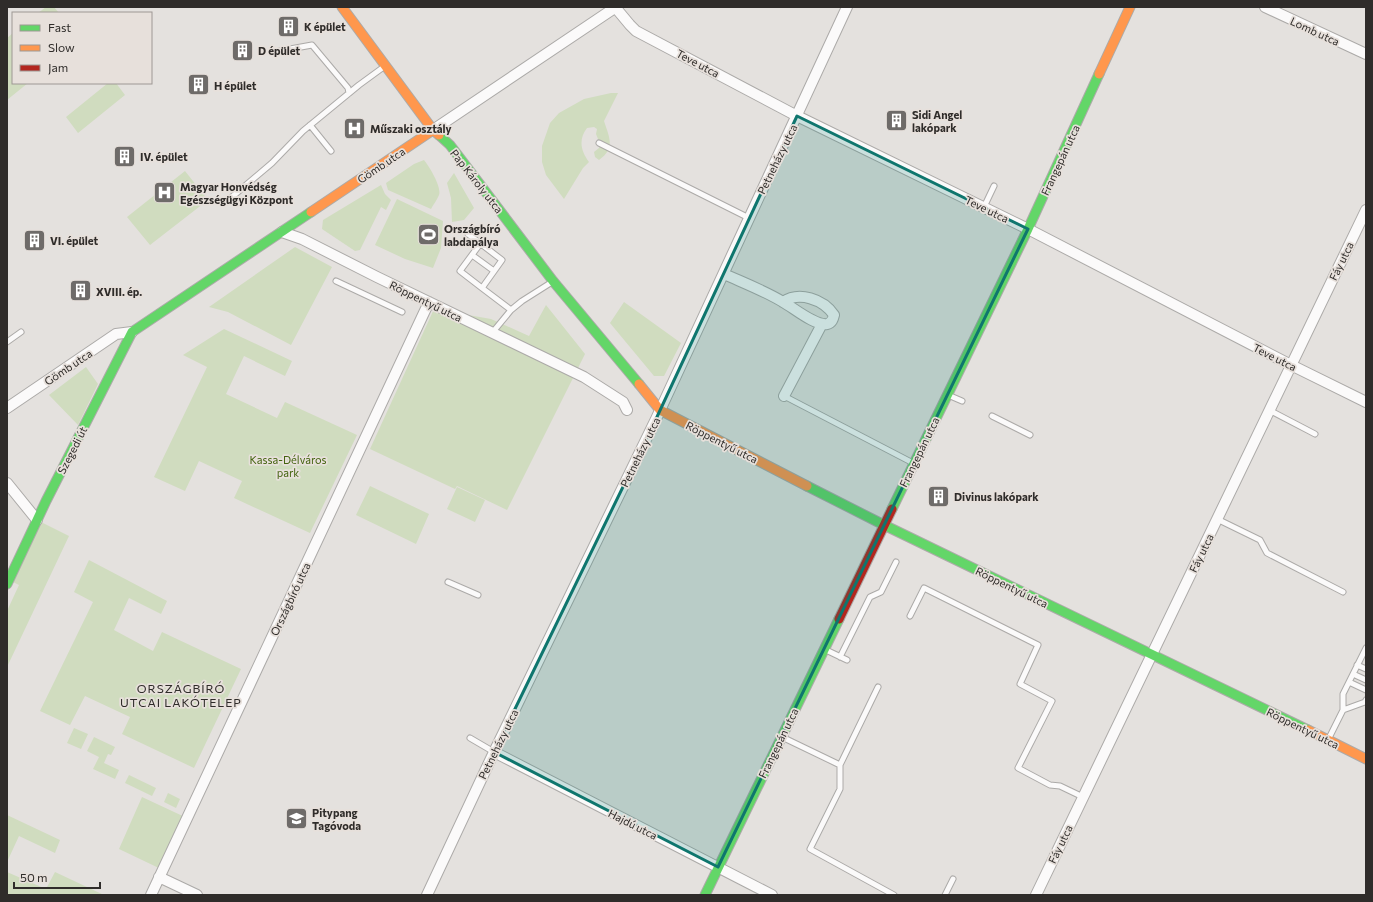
<svg xmlns="http://www.w3.org/2000/svg" width="1373" height="902" font-family="Commissioner,sans-serif">
<style>
.green{fill:#d0dcbf}
.lines{fill:none;stroke-linecap:round;stroke-linejoin:round}
.lane-casing{stroke:#acaaa8;stroke-width:7}
.street-casing{stroke:#acaaa8;stroke-width:12}
.fast-casing{stroke:#acaaa8;stroke-width:11}
.slow-casing{stroke:#acaaa8;stroke-width:11}
.jam-casing{stroke:#acaaa8;stroke-width:11}
.lane{stroke:#fbfafa;stroke-width:5}
.street{stroke:#fbfafa;stroke-width:10}
.fast{stroke:#63d668;stroke-width:9}
.slow{stroke:#ff974d;stroke-width:9}
.jam{stroke:#b3261e;stroke-width:9}
.marked{fill:#0f766e;fill-opacity:0.2;stroke:#0f766e;stroke-width:3;stroke-linejoin:round}
.labels{text-anchor:middle;dominant-baseline:central;stroke-width:3.5;stroke-linejoin:round;paint-order:stroke}
.poi-label{font-size:11px;font-weight:bold;fill:#2f2c2a;stroke:#e7e0db;text-anchor:start}
.street-label{font-size:11px;fill:#2f2c2a;stroke:#e7e0db}
.park-label{font-size:11px;fill:#43630e;stroke:#e7e0db}
.neighbourhood-label{font-size:12px;letter-spacing:1px;fill:#2f2c2a;stroke:#e7e0db}
</style>
<rect width="100%" height="100%" fill="#e4e1de"/>
<path class="green" d="M46 7H54L59 13H38Z
M13 33V83H28L7 100V38Z
M108 83H116L125 95 78 133 66 117Z
M611 93H618L604 121C609 137 616 148 599 160L595 157 594 152 599 148 601 141 598 139 596 134 597 129 594 127 587 128C578 140 581 151 589 162L583 168 564 199 546 175 542 162V146L550 123 559 113 584 99Z
M424 160C429 166 442 187 439 195 437 200 433 205 431 209L388 190 386 183 414 164Z
M185 171 208 200 150 245 127 217Z
M454 173 474 208 464 220 452 222 451 198 447 183Z
M381 185 385 194 391 200 386 210 381 207 360 250 355 251 322 229 323 220Z
M397 199 443 221 441 248 433 268 405 259 375 245Z
M295 247 332 267 291 345 228 312 209 307Z
M624 302 681 343 664 376H654L610 323Z
M546 305 585 354 507 510 457 486 455 489 370 449 434 309 491 319 529 336Z
M224 329 292 361 285 376 244 356 226 394 277 418 285 402 357 435 310 533 234 498 242 481 199 461 185 491 154 477 207 367 183 355Z
M86 367 98 384 78 425 49 395Z
M370 486 429 514 416 544 356 515Z
M457 487 485 500 475 522 447 509Z
M37 520 69 536 7 667V611L19 585 9 580Z
M89 560 167 601 161 614 129 598 114 630 153 651 162 632 241 669 194 768 122 734 130 717 85 696 70 725 40 711 93 602 74 592Z
M74 728 88 734 81 749 67 743Z
M94 737 115 747 111 755 108 754 104 763 119 770 115 779 93 769 99 757 87 751Z
M129 775 156 788 152 796 125 783Z
M168 793 180 799 176 808 164 802Z
M142 797 187 818 163 870 119 849Z
M7 815 60 840 55 853 19 836 7 862Z
M7 872 46 889 55 872 104 895H7Z"/>
<g class="lines">
<defs>
<path id="lane" d="M279 51 312 45 348 88 349 93
M310 125 331 151
M599 143 749 218
M226 202 272 163 303 131 359 85 385 66
M984 207 994 186
M468 234 502 260 482 288 511 310
M480 244 460 271 482 288
M472 255 494 271
M336 281 402 312
M492 333 511 310 522 301 552 282
M7 342 21 332
M948 395 962 401
M784 396 913 463
M1269 410 1315 434
M992 416 1030 435
M1217 519 1260 540 1267 553 1343 592
M448 582 478 595
M910 616 924 588 1038 645 1020 684 1052 701 1018 768 1050 785 1060 786 1083 797
M826 650 847 660
M840 657 870 597 881 592 896 562
M1357 665 1366 669
M1353 674 1366 680
M1349 682 1366 690
M1343 710 1365 702 1366 700
M470 738 494 752
M784 738 840 765 878 687
M1329 738 1343 710V694L1366 648
M840 765V789L810 849 894 895
M945 895 953 879"/>
<path id="street" d="M615 7 630 25 636 31 797 116 1028 229 1291 365 1366 402
M1265 7 1366 54
M433 130 616 7
M282 232 302 239 377 277 584 377 623 402 627 410
M724 274C744 283 765 291 783 302 794 308 815 326 827 324 832 323 833 319 834 315 823 299 799 291 783 302
M784 396 822 324
M7 408 116 334 132 332
M7 483 37 520
M494 752 772 895
M159 877 197 895
M151 895 429 302
M427 895 494 752 656 419 847 7
M1036 895 1366 210"/>
<path id="fast" d="M439 135 450 145 553 281 639 384
M807 486 884 525 1308 730
M892 509 1028 229 1099 74
M7 584 46 501 132 332 311 212
M705 895 839 619"/>
<path id="slow" d="M342 7 433 130 439 135
M1099 74 1130 7
M311 212 433 130
M639 384 660 410 807 486
M1308 730 1366 759"/>
<path id="jam" d="M839 619 892 509"/>
</defs>
<use href="#lane" class="lane-casing"/>
<use href="#street" class="street-casing"/>
<use href="#fast" class="fast-casing"/>
<use href="#slow" class="slow-casing"/>
<use href="#jam" class="jam-casing"/>
<use href="#lane" class="lane"/>
<use href="#street" class="street"/>
<use href="#fast" class="fast"/>
<use href="#slow" class="slow"/>
<use href="#jam" class="jam"/>
</g>
<path class="marked" d="M797 116 1028 229 718 867 494 752 656 419Z"/>
<defs>
<symbol id="building-square" viewBox="-11 -11 22 22"><rect x="-9" y="-9" width="18" height="18" rx="4" fill="#6e6b69" stroke="#e7e0db"/><path d="M-4-6H4V6H1V3H-1V6H-4ZM-2.5-4.3h1.7v1.8h-1.7ZM.8-4.3h1.7v1.8H.8ZM-2.5-1h1.7V.8h-1.7ZM.8-1h1.7V.8H.8Z" fill="#fff"/></symbol>
<symbol id="hospital-square" viewBox="-11 -11 22 22"><rect x="-9" y="-9" width="18" height="18" rx="4" fill="#6e6b69" stroke="#e7e0db"/><path d="M-5-5h3v3.5h4V-5h3V5h-3V1.5h-4V5h-3Z" fill="#fff"/></symbol>
<symbol id="stadium-square" viewBox="-11 -11 22 22"><rect x="-9" y="-9" width="18" height="18" rx="4" fill="#6e6b69" stroke="#e7e0db"/><path d="M0-5a6.5 5 0 1 0 0 10a6.5 5 0 1 0 0-10ZM-3.5-1.8h7v3.6h-7Z" fill="#fff"/></symbol>
<symbol id="school-square" viewBox="-11 -11 22 22"><rect x="-9" y="-9" width="18" height="18" rx="4" fill="#6e6b69" stroke="#e7e0db"/><path d="M0-5L7-2L0 1L-7-2ZM-4 1L0 2.5L4 1V4Q0 6-4 4Z" fill="#fff"/></symbol>
</defs>
<g fill-rule="evenodd">
<use href="#building-square" x="276" y="14" width="25" height="25"/>
<use href="#building-square" x="230" y="38" width="25" height="25"/>
<use href="#building-square" x="186" y="72" width="25" height="25"/>
<use href="#building-square" x="884" y="108" width="25" height="25"/>
<use href="#hospital-square" x="342" y="116" width="25" height="25"/>
<use href="#building-square" x="112" y="144" width="25" height="25"/>
<use href="#hospital-square" x="152" y="180" width="25" height="25"/>
<use href="#stadium-square" x="416" y="222" width="25" height="25"/>
<use href="#building-square" x="22" y="228" width="25" height="25"/>
<use href="#building-square" x="68" y="278" width="25" height="25"/>
<use href="#building-square" x="926" y="484" width="25" height="25"/>
<use href="#school-square" x="284" y="806" width="25" height="25"/>
</g>
<g class="labels">
<g class="poi-label">
<text x="304" y="26">K épület</text>
<text x="258" y="50">D épület</text>
<text x="214" y="85">H épület</text>
<text x="912" y="114">Sidi Angel<tspan x="912" dy="13">lakópark</tspan></text>
<text x="370" y="128">Műszaki osztály</text>
<text x="140" y="156">IV. épület</text>
<text x="180" y="186">Magyar Honvédség<tspan x="180" dy="13">Egészségügyi Központ</tspan></text>
<text x="444" y="228">Országbíró<tspan x="444" dy="13">labdapálya</tspan></text>
<text x="50" y="240">VI. épület</text>
<text x="96" y="291">XVIII. ép.</text>
<text x="954" y="496">Divinus lakópark</text>
<text x="312" y="812">Pitypang<tspan x="312" dy="13">Tagóvoda</tspan></text>
</g>
<g class="street-label">
<text transform="translate(1315 31) rotate(25)">Lomb utca</text>
<text transform="translate(698 63) rotate(28)">Teve utca</text>
<text transform="translate(777 159) rotate(-64)">Petneházy utca</text>
<text transform="translate(1060 160) rotate(-65)">Frangepán utca</text>
<text transform="translate(381 165) rotate(-34)">Gömb utca</text>
<text transform="translate(477 181) rotate(52)">Pap Károly utca</text>
<text transform="translate(987 209) rotate(26)">Teve utca</text>
<text transform="translate(1341 261) rotate(-64)">Fáy utca</text>
<text transform="translate(426 301) rotate(26)">Röppentyű utca</text>
<text transform="translate(1275 357) rotate(27)">Teve utca</text>
<text transform="translate(68 367) rotate(-34)">Gömb utca</text>
<text transform="translate(722 442) rotate(27)">Röppentyű utca</text>
<text transform="translate(72 450) rotate(-63)">Szegedi út</text>
<text transform="translate(640 452) rotate(-64)">Petneházy utca</text>
<text transform="translate(919 452) rotate(-64)">Frangepán utca</text>
<text transform="translate(1201 553) rotate(-64)">Fáy utca</text>
<text transform="translate(1012 587) rotate(26)">Röppentyű utca</text>
<text transform="translate(290 599) rotate(-65)">Országbíró utca</text>
<text transform="translate(1303 728) rotate(26)">Röppentyű utca</text>
<text transform="translate(778 743) rotate(-64)">Frangepán utca</text>
<text transform="translate(498 744) rotate(-64)">Petneházy utca</text>
<text transform="translate(633 824) rotate(27)">Hajdú utca</text>
<text transform="translate(1060 844) rotate(-64)">Fáy utca</text>
</g>
<g class="park-label">
<text x="288" y="459">Kassa-Délváros<tspan x="288" dy="13">park</tspan></text>
</g>
<g class="neighbourhood-label">
<text x="181" y="688">ORSZÁGBÍRÓ<tspan x="181" dy="14">UTCAI LAKÓTELEP</tspan></text>
</g>
</g>
<rect width="1373" height="902" fill="none" stroke="#2f2c2a" stroke-width="16"/>
<rect x="12" y="12" width="140" height="72" fill="#e7e0db" stroke="#9d9894"/>
<rect x="20" y="25" width="20" height="6" fill="#63d668" stroke="#9d9894"/>
<text x="48" y="32" font-size="12" fill="#2f2c2a">Fast</text>
<rect x="20" y="45" width="20" height="6" fill="#ff974d" stroke="#9d9894"/>
<text x="48" y="52" font-size="12" fill="#2f2c2a">Slow</text>
<rect x="20" y="65" width="20" height="6" fill="#b3261e" stroke="#9d9894"/>
<text x="48" y="72" font-size="12" fill="#2f2c2a">Jam</text>
<path d="M14 882v6h86v-6" fill="none" stroke="#2f2c2a" stroke-width="2"/>
<text x="20" y="882" font-size="12" fill="#2f2c2a" stroke="#e7e0db" stroke-width="3" paint-order="stroke">50 m</text>
</svg>
